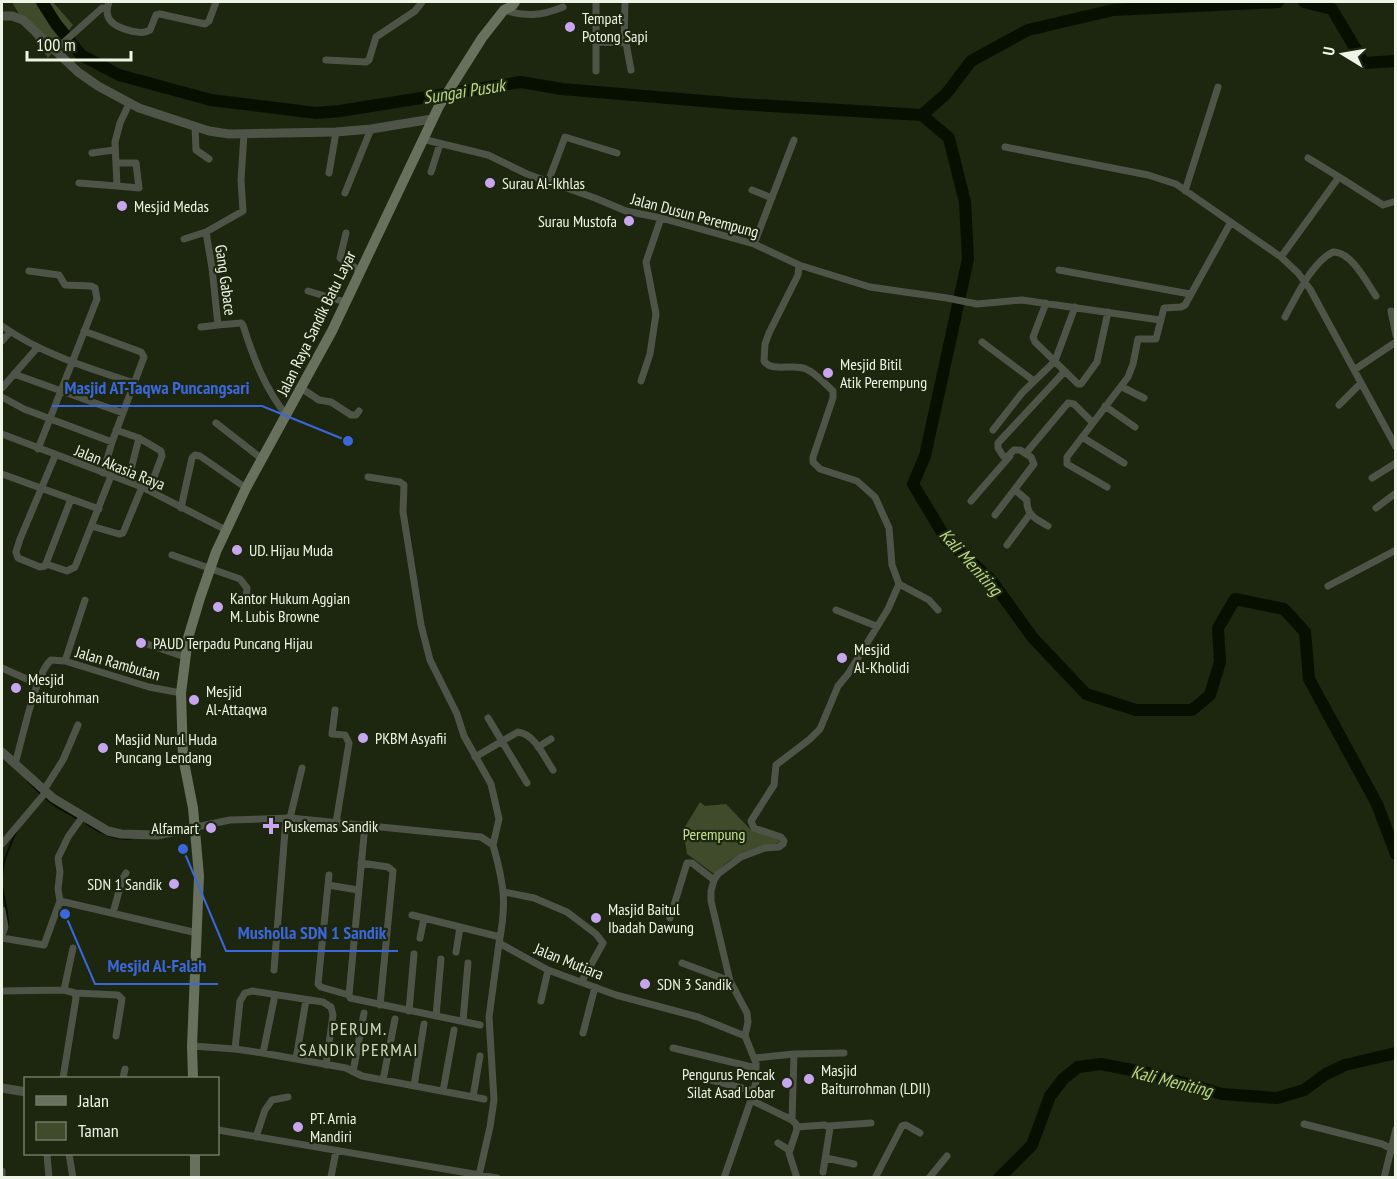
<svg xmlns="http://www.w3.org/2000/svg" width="1397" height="1179" font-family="'PT Sans Narrow',sans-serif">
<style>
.green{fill:#3f4b2b}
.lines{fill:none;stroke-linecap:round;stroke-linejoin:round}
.stream{stroke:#070f00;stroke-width:2}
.river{stroke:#070f00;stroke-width:12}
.minor{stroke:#4f5449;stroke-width:7}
.tertiary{stroke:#4f5449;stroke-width:9}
.secondary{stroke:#68705e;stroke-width:10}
.poi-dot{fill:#c8a6ef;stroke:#1d260e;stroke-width:2}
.labels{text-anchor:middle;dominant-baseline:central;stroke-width:4.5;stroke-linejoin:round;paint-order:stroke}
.poi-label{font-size:16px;fill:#eff5e6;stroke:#1d260e;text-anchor:start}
.street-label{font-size:16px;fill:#eff5e6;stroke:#1d260e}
.park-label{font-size:16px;fill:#c4e392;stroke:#1d260e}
.water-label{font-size:18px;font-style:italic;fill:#b8d686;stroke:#1d260e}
.neighbourhood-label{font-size:18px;letter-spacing:1.5px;fill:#d0ddbf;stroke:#1d260e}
.leader{fill:none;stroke:#3c67da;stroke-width:2}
.callout-dot{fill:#3c67da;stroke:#1d260e;stroke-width:2}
.callout-label{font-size:18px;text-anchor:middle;font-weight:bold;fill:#3c67da;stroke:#1d260e;stroke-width:4.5;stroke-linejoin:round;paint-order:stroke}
</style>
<rect width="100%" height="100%" fill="#1d260e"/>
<path class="green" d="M12 2H53L73 25 48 58 21 18Z
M700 802 705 806 726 804 751 830 778 838 780 843C751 848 735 853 714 874L687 854 683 830Z"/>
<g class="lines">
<path class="stream" d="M28 781 41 794
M45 798 57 807 78 819
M87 824C102 834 116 841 134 838
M8 928C9 914 4 900 2 886 0 866 8 850 16 832"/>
<path class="river" d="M42 2 56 24 81 55 119 75 211 100 316 113 340 111 521 82 562 89 739 104 922 115
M1278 2 1113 10 1028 30 971 61 946 94 922 115 949 138 965 202 968 259 925 456 913 484 946 539 991 580 1033 638 1086 694 1136 710H1192L1210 695 1220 662 1218 628 1235 599 1284 609 1305 632 1309 679 1377 804 1396 854
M1304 2 1332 9 1364 63 1396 61
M999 1178 1032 1145 1050 1096 1063 1079 1078 1067 1101 1064 1152 1074 1222 1094 1277 1098 1304 1090 1326 1074 1345 1065 1396 1053"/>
<path class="minor" d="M109 2C102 20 115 27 131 31 138 32 143 34 150 30L156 15 160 14 205 24 209 21 216 2
M596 2V71
M504 10C526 17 541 16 563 7
M596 42 626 43 631 70
M624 42 625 2
M55 50 102 8 107 9
M326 60 366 62 369 60 376 37 415 11 422 2
M195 127 196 150 209 159
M244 134 241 180 243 211 206 232 212 268 218 325 241 323 243 325C253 357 265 389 287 416
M422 139 488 155 527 174 595 198 626 211 661 218 754 244 799 265 798 275 769 333 765 344 764 361C772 373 794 363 806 369 816 373 825 384 833 391V398L813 457V462L820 469 857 481 875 497 889 528 892 565 899 584 888 609 848 674 838 686 820 729 810 739 776 765 774 785 751 821 754 828 781 837 784 841 783 844 779 847 765 848 741 857 718 874 714 880 711 891V901L730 981 747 1013 748 1022 745 1036
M1005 147 1148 175 1176 184 1281 257 1298 273 1310 289 1396 447
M92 153 114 150
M116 163H136L139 188 117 186
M431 172 440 144
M329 173 336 132
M1339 177 1383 205 1393 202
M548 182 565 137 617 153
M79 183 117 186 115 142 120 123 129 104
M752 190 772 198
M1185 191 1218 87
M345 193 371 129
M346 233 340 258 359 270
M184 239 206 232
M754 244 794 140
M1281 257 1339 177 1308 158
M799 265 870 287 947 298 977 304 1022 300 1160 320
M1059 270 1190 294
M29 271 59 275 65 285 91 286 95 288 97 299 38 449
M308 291 345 302
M1046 303 1033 337 1035 342 1078 384H1081L1097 362 1108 312
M1391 311 1396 335
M1285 317C1296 297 1312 262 1333 252 1351 251 1367 283 1376 296
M2 326C42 354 88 368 134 383
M201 327 218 325
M84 331 141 352 144 357 112 442 103 473
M2 341 10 332
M982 342 1034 381
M1354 370 1396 342
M14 374 123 413
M641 381 650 354 656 314 646 262 661 218
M1122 387 1144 398
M2 388 37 348
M301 388 319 400 331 402 351 415H356L359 411
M2 397 24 409 112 442
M1339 405 1361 383
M1105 406 1135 427
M216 423 262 459
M116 430 139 438 161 451 162 456 149 490
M993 430 1022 393 1055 361 1075 307
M2 434 142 487 226 530
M1082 437 1124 463
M1026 453 1068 403 1074 404 1092 422
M55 456 20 539 16 552 18 558 40 567 45 566 71 499
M2 474 99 509
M368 477 400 482 404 485 403 512 421 625 430 660 457 714 464 736 491 784 499 819 493 845
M1372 478 1396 463
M128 481 139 438
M1107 487 1067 464V457L1128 377 1133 364 1138 339H1156L1164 308 1181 307 1185 305 1231 222
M1015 490 1027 500C1026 515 1036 519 1048 526
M971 501 1010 456
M181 508 192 458 195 455 200 456 246 488
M1376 508 1396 493
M995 515 1034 464 1031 457 1020 450H1014L1007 457 1003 456 998 448V443L1065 371
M91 526 119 534 123 533 142 487
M1007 545 1030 514
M172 555 240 579 247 588 246 598
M46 564 67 571 75 567 111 476
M899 584 929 600 938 610
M1328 586 1396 550
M836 610 876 626
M147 644 185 657
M65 661 85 600
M2 668 38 684
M335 710 332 734 345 735 349 743 336 823
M488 718 527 783
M538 747 551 739
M475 757 518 732C535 734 544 757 553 770
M15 764C22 741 35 674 51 660L65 661 149 687 181 693
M44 790 63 760 78 725
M290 818 302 768
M365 825 349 995 350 998 480 1025
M196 827 230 820 290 818 481 837 493 845C504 884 507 903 499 943L548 970 616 995 698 1017 745 1036 756 1063V1082L751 1100 792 1120 796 1124 797 1129 789 1153 797 1178
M2 844 46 792
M361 863 388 867 393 871 380 1005
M329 875 318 984 321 987 349 995
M328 885 358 890
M504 892 534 898 567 912 596 934 603 943 582 981
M60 901 197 933
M2 910 5 927 2 935
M113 913 122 880 126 873
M412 915 500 937
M670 918 687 863H692L714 880
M2 938 44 945 60 901 58 889 60 872 58 858 68 837 83 816
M420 938 424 918
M456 952 460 927
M682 963 730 981
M274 970 286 818
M64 990 73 948
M2 991 64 990 75 993 118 995 122 999 116 1036
M541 1001 548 970
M409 1011 414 954
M436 1016 441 959
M463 1021 468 963
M583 1033 595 987
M192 1046 235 1049 263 1053 346 1068 362 1076 484 1099
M673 1048 756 1068
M235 1049 240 1001 245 993 252 991 323 1002 331 1007 333 1015 326 1065
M263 1053 275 995
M794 1054 844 1053
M755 1058 794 1054 792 1120
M296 1059 306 1000
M353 1072 364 1013
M696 1076 753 1091
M63 1078 76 998 75 993
M123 1078 125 1069
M383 1080 395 1019
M414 1086 424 1024
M443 1091 454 1030
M473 1097 480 1056
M1304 1124 1382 1144 1396 1151
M828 1126 871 1123
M797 1127 825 1125 830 1128 823 1172
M218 1130 497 1178
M256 1137 265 1110 272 1100 288 1097
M778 1143 789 1150
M47 1154 49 1178
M69 1154 73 1178
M826 1158 854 1164
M2 1171V1178
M479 1175 490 1127 494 1100 489 1017 499 943
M331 1177 336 1151
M724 1178 751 1100
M875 1178 902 1126 906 1125 920 1133
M929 1178 947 1156
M1384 1178 1396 1129"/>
<path class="tertiary" d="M2 16H12L23 20 78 72 98 86 139 108 209 131 229 134 336 132 371 129 432 119
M2 752 53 798 108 831 121 834 157 835 196 827
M2 1088 26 1092"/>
<path class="secondary" d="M193 1078 192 1046 199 876 193 808 183 757 181 693 188 638 200 598 216 552 246 488 332 331 439 106 482 38 504 10 512 6 515 2
M195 1154V1178"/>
</g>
<g class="poi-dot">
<circle cx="570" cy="27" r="6"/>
<circle cx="490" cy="183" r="6"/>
<circle cx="122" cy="206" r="6"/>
<circle cx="629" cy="221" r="6"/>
<circle cx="828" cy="373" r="6"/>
<circle cx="237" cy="550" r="6"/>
<circle cx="218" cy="607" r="6"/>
<circle cx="141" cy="643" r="6"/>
<circle cx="842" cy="658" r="6"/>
<circle cx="16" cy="688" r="6"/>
<circle cx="194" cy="700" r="6"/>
<circle cx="363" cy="738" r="6"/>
<circle cx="103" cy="748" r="6"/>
<path d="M268 817h6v6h6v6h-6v6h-6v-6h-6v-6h6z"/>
<circle cx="211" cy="828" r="6"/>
<circle cx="174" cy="884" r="6"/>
<circle cx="596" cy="918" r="6"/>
<circle cx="645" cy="984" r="6"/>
<circle cx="809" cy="1079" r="6"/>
<circle cx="787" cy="1083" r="6"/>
<circle cx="298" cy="1127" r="6"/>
</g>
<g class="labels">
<g class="poi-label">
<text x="582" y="18">Tempat<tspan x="582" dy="18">Potong Sapi</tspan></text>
<text x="502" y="183">Surau Al-Ikhlas</text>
<text x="134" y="206">Mesjid Medas</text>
<text x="617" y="221" text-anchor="end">Surau Mustofa</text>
<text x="840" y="364">Mesjid Bitil<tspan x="840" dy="18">Atik Perempung</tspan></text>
<text x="249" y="550">UD. Hijau Muda</text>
<text x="230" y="598">Kantor Hukum Aggian<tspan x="230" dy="18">M. Lubis Browne</tspan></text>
<text x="153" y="643">PAUD Terpadu Puncang Hijau</text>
<text x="854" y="649">Mesjid<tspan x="854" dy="18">Al-Kholidi</tspan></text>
<text x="28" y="679">Mesjid<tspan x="28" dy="18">Baiturohman</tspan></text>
<text x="206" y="691">Mesjid<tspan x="206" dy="18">Al-Attaqwa</tspan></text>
<text x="375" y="738">PKBM Asyafii</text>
<text x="115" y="739">Masjid Nurul Huda<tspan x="115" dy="18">Puncang Lendang</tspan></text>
<text x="284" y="826">Puskemas Sandik</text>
<text x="199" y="828" text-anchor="end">Alfamart</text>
<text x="162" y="884" text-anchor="end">SDN 1 Sandik</text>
<text x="608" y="909">Masjid Baitul<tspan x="608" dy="18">Ibadah Dawung</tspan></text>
<text x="657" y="984">SDN 3 Sandik</text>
<text x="821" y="1070">Masjid<tspan x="821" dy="18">Baiturrohman (LDII)</tspan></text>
<text x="775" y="1074" text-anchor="end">Pengurus Pencak<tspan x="775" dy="18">Silat Asad Lobar</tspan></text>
<text x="310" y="1118">PT. Arnia<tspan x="310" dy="18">Mandiri</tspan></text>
</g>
<g class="street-label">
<text transform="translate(695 215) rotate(15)">Jalan Dusun Perempung</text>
<text transform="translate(226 280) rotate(82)">Gang Gabace</text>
<text transform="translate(316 323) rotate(-64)">Jalan Raya Sandik Batu Layar</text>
<text transform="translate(120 467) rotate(22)">Jalan Akasia Raya</text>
<text transform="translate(118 663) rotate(16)">Jalan Rambutan</text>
<text transform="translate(569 961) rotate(22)">Jalan Mutiara</text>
</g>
<g class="park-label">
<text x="714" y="834">Perempung</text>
</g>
<g class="water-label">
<text transform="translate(464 91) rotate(-9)">Sungai Pusuk</text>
<text transform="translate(971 562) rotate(48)">Kali Meniting</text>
<text transform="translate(1172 1081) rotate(14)">Kali Meniting</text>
</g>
<g class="neighbourhood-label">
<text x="359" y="1028">PERUM.<tspan x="359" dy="21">SANDIK PERMAI</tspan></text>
</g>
</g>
<path class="leader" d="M348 441L262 406H52M183 849L226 951H398M65 914L95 984H218"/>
<g class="callout-dot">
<circle cx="348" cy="441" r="6"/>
<circle cx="183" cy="849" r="6"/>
<circle cx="65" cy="914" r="6"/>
</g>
<g class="callout-label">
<text x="157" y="394">Masjid AT-Taqwa Puncangsari</text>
<text x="312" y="939">Musholla SDN 1 Sandik</text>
<text x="157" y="972">Mesjid Al-Falah</text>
</g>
<rect width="1397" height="1179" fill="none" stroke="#eff5e6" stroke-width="6"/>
<rect x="24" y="1077" width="195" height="78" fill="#1d260e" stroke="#717964" stroke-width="1.5"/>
<rect x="36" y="1096" width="30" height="9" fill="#68705e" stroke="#717964" stroke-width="1.5"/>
<text x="78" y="1107" font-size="18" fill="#eff5e6">Jalan</text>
<rect x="36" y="1122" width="30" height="18" fill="#3f4b2b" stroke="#717964" stroke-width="1.5"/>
<text x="78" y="1137" font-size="18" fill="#eff5e6">Taman</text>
<g transform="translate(1343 54) rotate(281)" stroke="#1d260e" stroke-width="4.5" paint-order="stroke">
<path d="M0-4.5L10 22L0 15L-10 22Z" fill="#eff5e6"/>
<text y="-9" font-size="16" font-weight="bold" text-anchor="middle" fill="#eff5e6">U</text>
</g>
<path d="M27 51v9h104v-9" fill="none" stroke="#eff5e6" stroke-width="3"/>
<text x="36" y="51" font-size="18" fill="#eff5e6" stroke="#1d260e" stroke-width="4.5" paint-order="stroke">100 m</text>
</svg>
